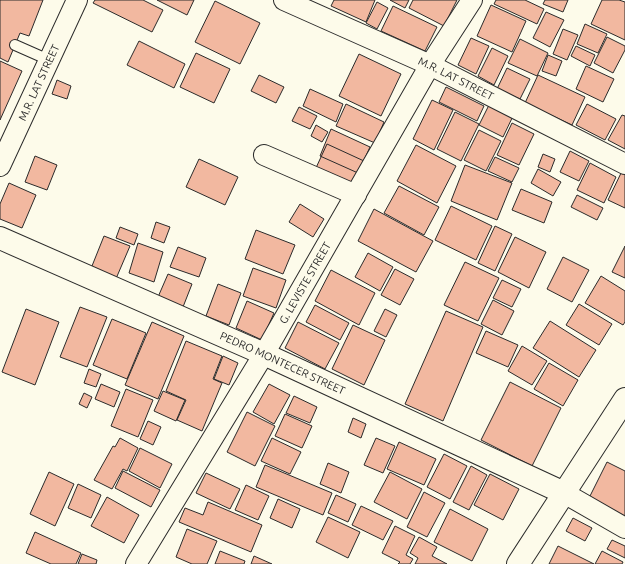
<svg xmlns="http://www.w3.org/2000/svg" width="625" height="564" font-family="Ubuntu,sans-serif">
<style>
.building{fill:#f2b8a0;stroke:#2b2b2b}
.lines{fill:none;stroke-linecap:round;stroke-linejoin:round}
.service-casing{stroke:#2b2b2b;stroke-width:12}
.minor-casing{stroke:#2b2b2b;stroke-width:22}
.secondary-casing{stroke:#2b2b2b;stroke-width:24}
.trunk-casing{stroke:#2b2b2b;stroke-width:24}
.service{stroke:#fdfbea;stroke-width:10}
.minor{stroke:#fdfbea;stroke-width:20}
.secondary{stroke:#fdfbea;stroke-width:22}
.trunk{stroke:#fdfbea;stroke-width:22}
.labels{text-anchor:middle;dominant-baseline:central;stroke-width:3;stroke-linejoin:round;paint-order:stroke}
.street-label{font-size:11px;fill:#2b2b2b;stroke:#fdfbea}
</style>
<rect width="100%" height="100%" fill="#fdfbea"/>
<path class="building" d="M0 0H43L29 36 20 33 8 62 0 58Z
M95 0H143L163 10 152 32 93 3Z
M157 0H194L187 15Z
M334 0H375L366 22 331 6Z
M390 0H409L405 8Z
M413 0H457L444 26 409 8Z
M496 0H525L544 9 537 24 494 4Z
M545 0H568L563 12 543 4Z
M602 0H619L625 2V40L591 24Z
M215 1 260 23 240 64 195 42Z
M377 2 388 8 377 29 366 23Z
M491 5 526 21 512 52 477 36Z
M393 6 437 27 425 51 381 31Z
M546 12 564 20 550 47 533 38Z
M585 24 607 34 598 53 577 44Z
M563 29 578 35 567 60 553 54Z
M607 37 625 46V50L613 73 594 63Z
M471 38 489 46 476 74 458 65Z
M520 39 548 53 537 76 508 63Z
M139 41 185 64 174 88 127 65Z
M576 46 595 55 590 66 571 56Z
M492 48 508 56 494 85 478 76Z
M196 53 230 69 214 103 180 87Z
M359 54 401 74 381 116 339 96Z
M548 55 562 61 556 76 542 71Z
M0 61 22 71 0 120Z
M586 66 614 79 603 102 576 89Z
M507 68 530 79 520 99 497 89Z
M259 75 284 87 276 103 251 91Z
M538 75 585 97 572 125 525 103Z
M57 80 71 86 67 99 52 94Z
M446 87 484 106 477 121 439 102Z
M310 89 343 104 336 122 303 106Z
M432 100 453 110 434 150 413 139Z
M490 103 514 114 503 137 479 125Z
M346 104 384 122 375 143 336 126Z
M587 104 616 119 605 140 576 125Z
M299 107 317 116 310 129 292 121Z
M455 112 479 124 461 161 437 149Z
M622 115 625 116V149L608 140Z
M512 123 534 134 519 165 497 155Z
M316 125 328 132 322 142 311 136Z
M331 129 370 147 358 173 320 156Z
M479 130 501 141 486 171 464 160Z
M327 144 364 161 352 187 315 170Z
M416 145 456 166 437 203 397 181Z
M570 151 589 161 579 181 560 172Z
M543 154 555 159 550 172 538 167Z
M35 156 57 165 47 190 25 182Z
M495 157 519 168 512 182 488 171Z
M199 159 238 177 225 205 186 187Z
M590 163 616 177 604 203 577 190Z
M465 165 512 183 497 220 451 201Z
M538 169 561 182 553 196 531 183Z
M623 169 625 170V208L608 200Z
M9 183 36 195 22 228 0 219V204Z
M399 186 439 207 424 235 384 213Z
M521 189 552 202 544 223 512 210Z
M577 195 603 208 597 220 571 207Z
M300 204 324 219 313 237 289 222Z
M451 206 492 226 476 260 435 240Z
M374 209 433 241 416 272 358 241Z
M156 222 170 227 164 243 151 238Z
M495 226 512 234 495 271 478 263Z
M120 227 138 234 134 245 116 238Z
M256 230 295 245 283 274 245 259Z
M104 236 130 246 115 281 90 271Z
M515 237 546 252 529 288 498 272Z
M138 243 163 252 154 282 129 273Z
M625 246V278L612 272Z
M178 247 206 258 199 277 170 267Z
M368 253 393 267 380 291 355 277Z
M563 257 589 270 572 302 547 289Z
M465 262 499 278 478 321 444 305Z
M253 268 286 280 276 308 243 296Z
M395 269 414 279 400 305 381 295Z
M331 270 375 293 359 325 315 301Z
M168 274 192 284 183 307 158 297Z
M601 276 625 291V322L623 325 585 303Z
M502 280 521 289 512 307 493 298Z
M218 284 241 293 229 325 206 316Z
M493 300 514 311 502 335 481 324Z
M247 301 274 313 262 340 236 328Z
M579 304 612 324 599 345 566 325Z
M315 305 349 323 340 340 306 322Z
M80 307 107 317 87 367 60 357Z
M26 309 59 322 35 385 2 372Z
M385 309 397 315 386 337 374 331Z
M446 311 483 327 443 421 405 404Z
M112 319 146 333 127 379 93 365Z
M550 321 596 350 579 377 533 348Z
M152 322 184 336 158 399 125 385Z
M298 322 339 343 325 369 285 348Z
M353 325 385 340 364 385 332 369Z
M486 331 518 345 508 367 476 353Z
M186 341 222 356 213 379 222 383 202 431 177 420 186 400 166 391Z
M522 346 547 361 532 385 508 371Z
M223 356 238 363 229 385 214 379Z
M549 363 578 380 563 406 534 389Z
M89 369 101 374 96 387 84 383Z
M510 382 561 408 532 466 481 440Z
M101 384 120 392 114 407 95 399Z
M269 384 290 395 274 424 253 412Z
M126 389 153 400 138 437 111 426Z
M163 391 185 400 176 421 154 411Z
M84 393 92 397 87 408 79 404Z
M294 396 317 407 310 423 286 413Z
M247 412 275 426 255 466 227 452Z
M285 414 312 426 302 448 275 436Z
M353 418 366 424 361 438 348 432Z
M148 421 161 427 153 445 140 439Z
M120 438 138 448 127 471 123 469 112 489 94 480 113 446 115 447Z
M272 438 301 452 290 474 261 461Z
M376 438 395 446 383 473 364 465Z
M399 442 436 459 424 485 387 469Z
M140 448 172 464 160 488 129 471Z
M444 454 467 466 450 499 427 487Z
M607 462 625 471V519L588 500Z
M328 463 349 472 341 493 320 484Z
M265 465 332 493 323 515 256 487Z
M471 466 487 475 469 510 453 502Z
M123 471 160 490 151 507 115 488Z
M49 472 74 484 55 526 30 514Z
M390 472 422 489 407 519 374 502Z
M206 473 240 489 230 509 196 493Z
M490 474 519 489 503 520 474 505Z
M78 484 101 495 91 518 68 508Z
M246 485 269 496 258 520 235 510Z
M424 492 445 503 427 537 407 527Z
M336 495 356 504 348 522 328 513Z
M107 497 139 515 124 543 91 526Z
M278 499 300 509 292 528 270 518Z
M208 502 262 525 251 552 179 522 185 508 203 515Z
M361 506 393 521 383 540 352 525Z
M450 509 488 529 472 561 434 542Z
M328 517 360 532 348 558 316 542Z
M573 518 592 528 585 541 566 531Z
M395 526 415 536 406 555 413 559 410 564H398L400 562 382 553Z
M187 529 217 541 207 564H192L176 557Z
M35 532 81 553 76 564H51L26 553Z
M419 537 437 547 432 556 447 564H415L418 558 410 553Z
M612 540 625 546V558L607 549Z
M558 546 594 564H549Z
M220 551 245 561 244 564H215Z
M602 551 623 562 622 564H595Z
M82 554 97 560 96 564H78Z
M254 556 272 564H251Z"/>
<g class="lines">
<defs>
<path id="service" d="M15 45 49 60"/>
<g id="minor">
<path id="s1" d="M284 0 430 65 625 164"/>
<path d="M264 155 356 195"/>
<path id="s2" d="M0 166 77 0"/>
<path d="M564 493 625 528"/>
<path id="s3" d="M136 564 264 354 430 65 472 0"/>
</g>
<g id="secondary">
<path id="s4" d="M0 238 264 354 564 493"/>
</g>
<path id="trunk" d="M518 564 625 399"/>
</defs>
<use href="#service" class="service-casing"/>
<use href="#minor" class="minor-casing"/>
<use href="#secondary" class="secondary-casing"/>
<use href="#trunk" class="trunk-casing"/>
<use href="#service" class="service"/>
<use href="#minor" class="minor"/>
<use href="#secondary" class="secondary"/>
<use href="#trunk" class="trunk"/>
</g>
<g class="labels">
<g class="street-label">
<text stroke="none"><textPath href="#s1" startOffset="189">M.R. LAT STREET</textPath></text>
<text stroke="none"><textPath href="#s2" startOffset="92">M.R. LAT STREET</textPath></text>
<text stroke="none"><textPath href="#s3" startOffset="328">G. LEVISTE STREET</textPath></text>
<text stroke="none"><textPath href="#s4" startOffset="309">PEDRO MONTECER STREET</textPath></text>
</g>
</g>
</svg>
